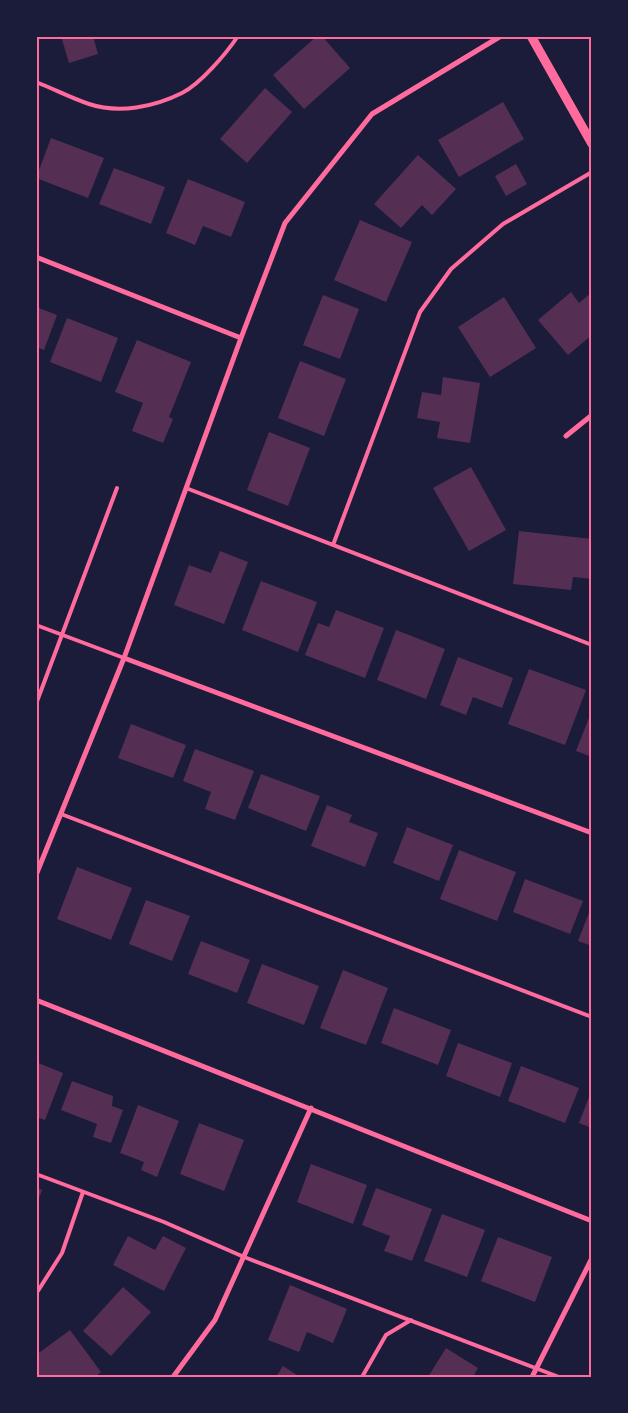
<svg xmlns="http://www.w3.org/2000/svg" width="628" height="1413" font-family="'PT Sans',sans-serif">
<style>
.building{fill:#542f53}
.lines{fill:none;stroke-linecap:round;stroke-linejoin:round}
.service{stroke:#ff6b9d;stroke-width:4}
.minor{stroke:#ff6b9d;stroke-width:5}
.tertiary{stroke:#ff6b9d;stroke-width:9}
.neatline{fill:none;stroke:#ff6b9d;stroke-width:2}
</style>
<rect width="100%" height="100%" fill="#1b1b3a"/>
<path class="building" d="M61 36H93L98 54 69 63Z
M317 36H322L350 68 304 109 273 75Z
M265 88 292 112 247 163 220 139Z
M503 102 524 139 459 177 438 140Z
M51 138 104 158 88 198 36 178Z
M418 155 456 189 432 215 422 205 401 228 374 204Z
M516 164 527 184 506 196 495 176Z
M114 168 165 187 151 224 99 204Z
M188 179 245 202 231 237 203 226 195 245 166 233Z
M360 220 412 242 386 302 334 280Z
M571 292 579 303 592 292V335L568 355 538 320Z
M323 295 359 309 340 359 303 345Z
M504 297 536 348 490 377 458 327Z
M36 307 57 315 44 350 36 347Z
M67 318 118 338 101 382 50 362Z
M137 340 191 362 169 417 173 419 163 443 132 431 143 403 115 392Z
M300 361 346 379 324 436 278 418Z
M443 377 480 383 470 443 437 438 440 422 417 418 422 392 441 395Z
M269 432 310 448 288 506 247 490Z
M471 467 506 530 469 551 433 488Z
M519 531 592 539V579L573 577 571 590 513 584Z
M220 551 248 562 224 624 174 605 189 565 211 573Z
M261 581 317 602 298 652 242 630Z
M336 610 384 628 365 678 305 655 318 623 329 627Z
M396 630 445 649 426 699 377 680Z
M458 657 513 678 502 708 473 697 466 715 440 705Z
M529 669 586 690 565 745 508 724Z
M592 710V757L576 751Z
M131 724 186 745 173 778 118 758Z
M195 749 254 771 235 820 205 809 211 792 183 781Z
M261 774 320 796 306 831 248 808Z
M327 805 352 815 349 822 378 833 365 867 311 846Z
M407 827 453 845 439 881 393 863Z
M459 850 516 872 497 921 440 899Z
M77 867 132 888 111 940 57 919Z
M525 879 583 901 570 934 513 912Z
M146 900 190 916 172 961 129 944Z
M592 905V946L578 941Z
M201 941 250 960 237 993 188 974Z
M262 964 319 986 304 1025 247 1003Z
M343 970 388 988 366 1045 320 1028Z
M394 1008 451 1030 438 1065 381 1043Z
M458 1043 512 1063 500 1097 446 1076Z
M36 1062 63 1073 45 1120 36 1117Z
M521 1066 579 1088 565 1123 508 1101Z
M72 1081 113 1096 112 1106 123 1110 111 1143 93 1137 97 1124 61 1110Z
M592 1089V1128L579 1123Z
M138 1105 179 1121 157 1177 141 1170 144 1162 120 1153Z
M199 1123 244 1140 224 1191 180 1174Z
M311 1164 367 1185 353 1224 297 1202Z
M36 1187 42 1190 36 1206Z
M376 1188 432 1209 412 1261 384 1251 390 1236 362 1225Z
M442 1214 485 1230 467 1277 424 1261Z
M128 1236 155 1250 163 1236 186 1248 164 1291 113 1265Z
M498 1237 552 1257 535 1302 481 1281Z
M290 1285 347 1309 333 1343 307 1332 299 1352 268 1340Z
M123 1287 151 1312 111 1356 83 1331Z
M70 1330 101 1372 95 1377H36V1355Z
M446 1348 478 1368 473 1377H428Z
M283 1366 300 1377H276Z"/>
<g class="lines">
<path class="service" d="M36 82C54 89 71 98 89 104 119 114 154 107 182 93 200 84 226 54 238 36
M186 488 592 645
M333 545 420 312 451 269 503 224 592 172
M36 625 124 658
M36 704 117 488
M61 814 592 1017
M36 1174 164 1222 244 1257 559 1377
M36 1294 62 1253 83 1192
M362 1377 386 1335 411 1320"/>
<path class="minor" d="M36 257 241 338
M566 436 592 415
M124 658 592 833
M36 875 124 658 241 338 285 223 372 114 501 36
M36 1000 592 1221
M173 1377 215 1320 311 1108
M532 1377 592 1258"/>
<path class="tertiary" d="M531 36 592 144"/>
</g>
<rect width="628" height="1413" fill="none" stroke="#1b1b3a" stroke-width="75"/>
<rect x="38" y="38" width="552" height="1338" class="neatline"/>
</svg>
